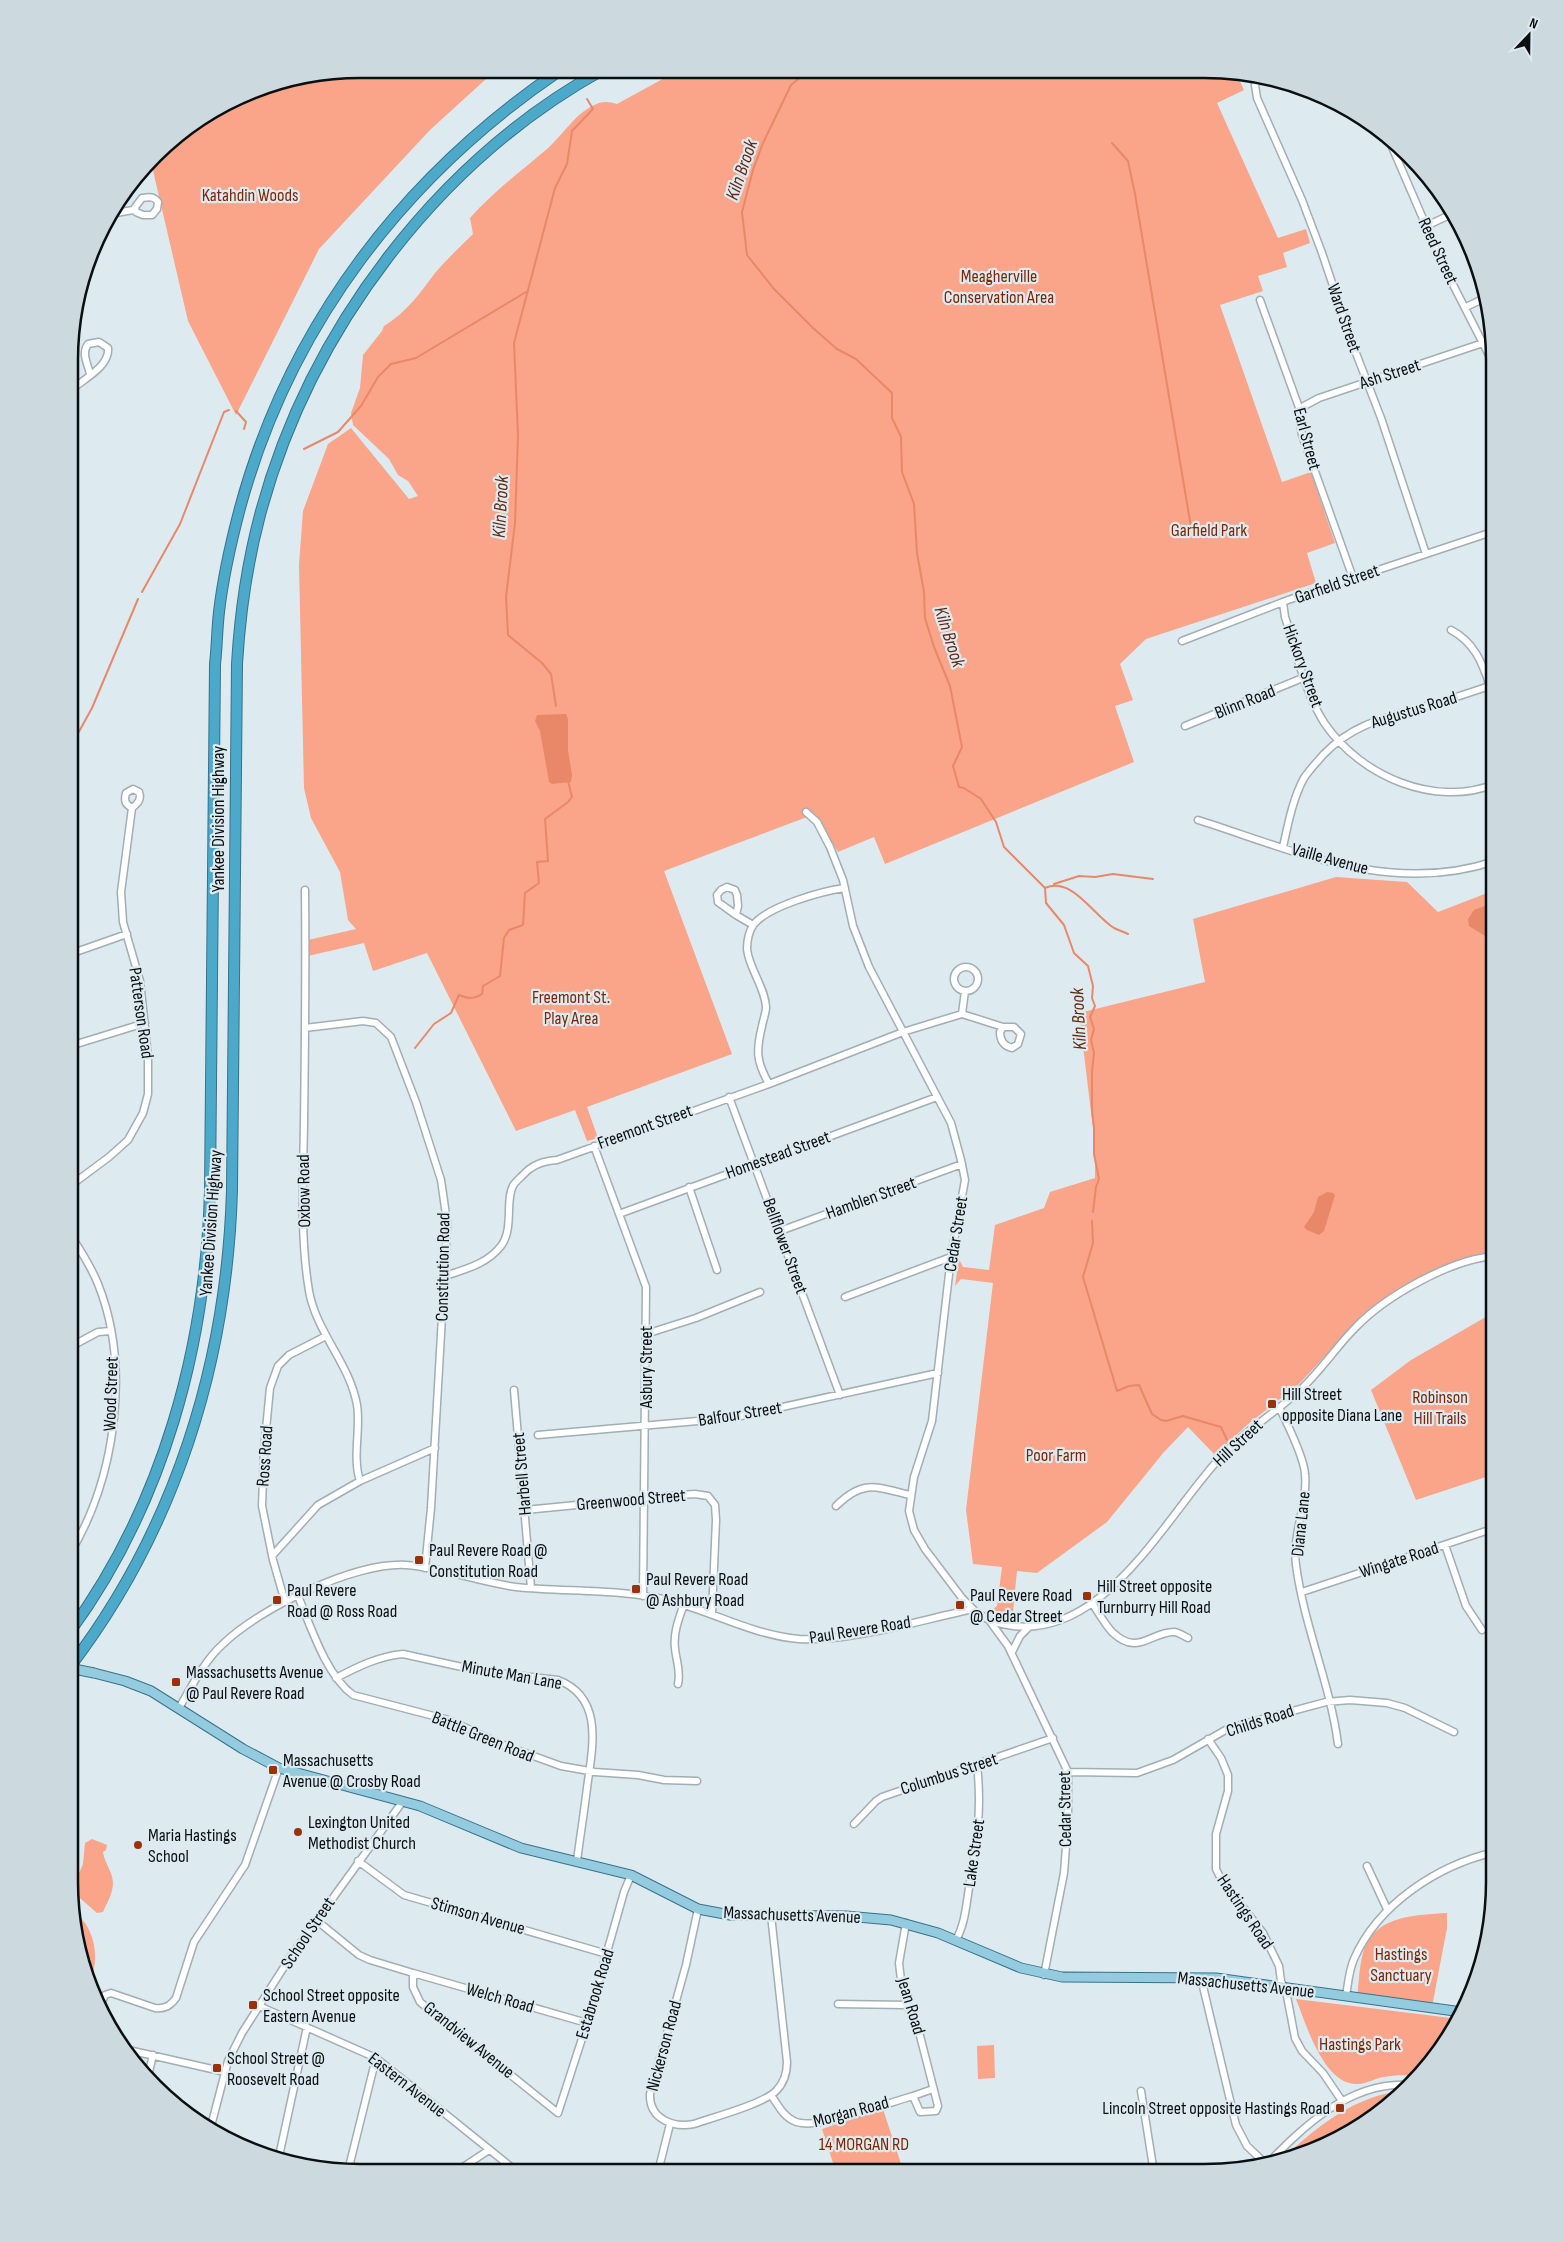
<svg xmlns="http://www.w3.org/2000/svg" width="1564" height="2242" font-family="'Sofia Sans Condensed',sans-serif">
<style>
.green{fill:#faa489}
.water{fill:#e98869}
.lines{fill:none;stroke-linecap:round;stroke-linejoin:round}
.stream{stroke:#e98869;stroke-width:2}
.minor-casing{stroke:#a1aeb4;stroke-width:9}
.major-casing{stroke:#367389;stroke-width:11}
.highway-casing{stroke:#367389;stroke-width:12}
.minor{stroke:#fff;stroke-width:6}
.major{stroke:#94cbdf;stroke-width:9}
.highway{stroke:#4da9ca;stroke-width:10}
.major-bridge-casing{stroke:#367389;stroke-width:11;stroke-linecap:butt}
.major-bridge{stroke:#94cbdf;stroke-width:9}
.poi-dot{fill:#98320a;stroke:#ddebf1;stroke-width:2}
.labels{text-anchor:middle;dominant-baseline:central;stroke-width:4.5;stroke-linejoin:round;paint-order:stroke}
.park-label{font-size:18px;fill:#7d2604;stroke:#ddebf1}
.street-label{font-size:18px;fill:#0a0f11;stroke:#ddebf1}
.poi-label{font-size:18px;fill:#0a0f11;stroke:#ddebf1;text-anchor:start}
.water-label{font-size:19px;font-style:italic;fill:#652813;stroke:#ddebf1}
.rim{fill:none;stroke:#0a0f11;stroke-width:2.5}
</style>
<rect width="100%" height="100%" fill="#ddebf1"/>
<path class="green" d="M359 69H497L430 130 319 249 236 415 188 321 151 162 168 141 266 84Z
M679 70 1248 73 1238 77 1244 90 1217 103 1278 238 1306 229 1310 243 1283 253 1287 267 1258 276 1263 291 1220 305 1282 482 1311 472 1335 543 1307 553 1316 583 1146 639 1120 664 1133 700 1115 706 1134 762 885 864 874 837 838 852 815 814 664 871 732 1054 587 1107 598 1138 587 1141 575 1110 516 1131 427 953 373 971 364 943 308 956V940L356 929 348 920 340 872 311 818 304 788 299 565 303 511 328 444 351 428 409 499 418 496 408 481 398 475 389 459 353 425 351 413 360 388 363 355 382 331 384 326C406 313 420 293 435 273 447 259 460 247 473 234L470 218C493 192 521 171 547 149 564 134 576 111 599 103 605 101 611 102 617 104Z
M1336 877 1407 882 1438 912 1495 890V1252L1479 1254 1446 1266 1369 1309 1299 1384 1247 1425 1215 1455 1188 1427 1164 1452 1107 1522 1037 1573 1017 1571 1013 1612 1018 1618 1022 1620 1000 1617 985 1611H991L997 1606 1002 1567 973 1564 966 1510 993 1283 961 1279 955 1286 959 1259 963 1267 989 1270 995 1225 1044 1208 1050 1192 1095 1178V1145L1079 1013 1205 982 1193 919Z
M1491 1314 1495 1323V1474L1416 1500 1371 1390 1411 1360Z
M1495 1714V1770L1485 1773Z
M92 1839 107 1845 106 1850 103 1852C104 1859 107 1864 110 1871 117 1886 110 1897 103 1912L97 1913 73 1892V1887L83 1864 85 1843Z
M71 1908C96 1928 100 1956 90 1984L74 1940Z
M1447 1913V1928L1432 2007 1357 1998C1359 1982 1359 1962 1365 1947 1378 1915 1418 1915 1447 1913Z
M1296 1999 1459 2019 1446 2044 1418 2076C1407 2075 1394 2075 1384 2077 1375 2078 1367 2084 1358 2084 1324 2086 1306 2024 1296 1999Z
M994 2045 995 2078 978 2079 977 2046Z
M1405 2091 1396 2101 1333 2143 1279 2162C1314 2129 1355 2094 1405 2091Z
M883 2109 903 2170 895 2172H836L822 2129Z"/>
<path class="water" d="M566 714 568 719V750L572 775 571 782 552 784 549 782 540 731 535 721 537 715Z
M1495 902V942L1469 926 1468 919 1474 910Z
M1327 1192 1333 1193 1335 1195 1324 1231 1319 1235 1307 1230 1304 1227 1314 1212 1318 1197Z"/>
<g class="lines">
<path class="stream" d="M809 70 791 85 763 143 753 170 742 212 747 255 774 289 813 328 837 349 856 359 892 393V418L901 437 902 472 914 504 917 553 924 592 925 618 934 647 950 686 962 747 953 766 959 787 964 788 981 799 996 822 1004 847 1045 888 1046 903 1064 925 1074 953 1088 966 1093 986 1092 998 1095 1006 1090 1017 1094 1029 1091 1040 1094 1053 1092 1072V1111L1094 1127V1154L1099 1179 1096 1187 1093 1212
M1112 143 1128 161 1135 194 1192 533
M236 411 246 422 244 429
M304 449 338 432 361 406 378 377 391 364 416 358 526 292
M142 592 180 524 224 412 229 410
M556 706 551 674 542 663 508 635 506 597 515 523 518 436 514 343 555 188 567 164 572 131 593 109 587 99
M71 746 92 708 138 599
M1054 884 1079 876 1095 877 1113 874 1153 879
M1045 888C1072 876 1093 915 1114 928 1118 930 1124 932 1128 934
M415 1048 434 1024 451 1013 459 995C468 999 474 999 482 994L483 986 500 976 504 938 509 930 523 925 525 893 539 883 537 862 548 861 545 819 568 802 572 797 568 781
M1092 1221 1093 1243 1083 1277 1117 1391 1129 1386 1139 1385 1152 1414 1161 1420 1166 1421 1183 1416 1221 1427 1227 1440"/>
<defs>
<path id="minor" d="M1262 76 1255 85 1257 98 1302 200 1322 253 1354 348 1381 418 1426 554
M1386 133 1443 265 1495 367
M106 218 116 213 133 210 142 198C149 197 154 196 158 202L157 209 152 215H143L136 212 135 208
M1426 226 1454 213
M1260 300 1301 413 1299 418 1302 435 1353 578
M1466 307 1487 297
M71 390C84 379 110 366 108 348L99 342 88 344C81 354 88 364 90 374
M1301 413 1304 406 1319 398 1483 343
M1283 603 1285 617C1296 651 1305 694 1325 724 1361 776 1434 808 1495 784
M1451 630C1474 642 1482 662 1490 686
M1182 641 1288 600 1495 531
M1185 726 1305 677
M806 812 817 822 830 847 843 880 853 926 869 967 951 1123 961 1160 965 1180 951 1257 932 1421 914 1477 909 1511 914 1530 925 1549 962 1598 977 1613 989 1620 1008 1646 1068 1772V1820L1064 1873 1044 1975
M1198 820C1296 851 1391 896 1495 861
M1283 847C1288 824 1293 798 1304 778 1310 769 1317 762 1324 754 1356 721 1391 717 1433 704 1454 698 1475 691 1495 684
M305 890C306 968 305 1046 304 1125 303 1179 300 1237 309 1291 316 1332 350 1364 357 1405 361 1430 352 1456 360 1481
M736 915 718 902 717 895 721 890 727 887 735 890 737 895 738 906 736 915 753 925
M70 954 127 934
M954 979a12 12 0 1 1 24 0a12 12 0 1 1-24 0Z
M962 1014 965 991
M305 1028 363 1021 376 1023 391 1037 416 1102 441 1180 447 1222 446 1247 431 1508 425 1568
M70 1046 145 1023
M769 1084C756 1061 756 1051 762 1026 763 1020 766 1013 766 1007 765 987 749 969 747 949 747 941 749 931 754 924 769 906 822 891 845 888
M729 1097 840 1395
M594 1146 646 1287 643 1596
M70 1186 109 1157 128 1140 143 1113 148 1094V1056L140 981 123 922 121 892 132 808C137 804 142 800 139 792L133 789 126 793C124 801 125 804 132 808
M689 1187 717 1270
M619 1214 937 1097
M780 1231 962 1164
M445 1276C466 1269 487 1264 501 1246 514 1229 505 1200 513 1186 515 1182 520 1178 523 1175 533 1164 544 1161 557 1160L769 1084 903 1032 962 1014 1003 1027H1014L1021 1034 1018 1044 1012 1048C1004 1046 1000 1041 1000 1032L1003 1027
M845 1297 951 1257
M646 1334 696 1318 760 1292
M70 1347 98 1332 111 1331
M514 1390 531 1588
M1279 1407C1287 1423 1304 1458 1305 1474 1308 1505 1292 1533 1296 1565 1304 1626 1330 1683 1338 1744
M538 1435 732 1418 938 1373
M836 1506C863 1479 876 1487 910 1495
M525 1510 679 1495 695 1494 708 1496 715 1505 716 1520 712 1614
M1445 1545 1466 1606 1482 1630
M69 1555C116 1480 131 1366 98 1284 91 1266 80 1250 70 1234
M272 1556 318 1505 360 1481 435 1448
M1302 1592 1495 1528
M298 1596C311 1627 326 1675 353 1695L449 1720 503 1745 561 1766 595 1772 638 1775 664 1780 697 1781
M285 1602 273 1560 262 1506 264 1450 270 1388 278 1366 289 1355 326 1336
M1092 1603C1098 1612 1104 1623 1112 1632 1138 1657 1150 1632 1174 1632 1178 1632 1184 1636 1188 1638
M991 1621C1095 1656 1161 1523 1218 1460 1242 1433 1272 1415 1298 1392 1320 1372 1336 1347 1356 1327 1386 1296 1451 1259 1495 1256
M1012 1652 1020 1636 1029 1627
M336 1678C357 1667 379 1656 403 1654L480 1671 558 1680C605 1698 592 1749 587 1788 584 1813 580 1837 577 1861
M678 1684C681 1670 676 1661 675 1648 673 1633 679 1618 684 1604
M179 1708C192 1686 204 1661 223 1644 260 1608 355 1562 406 1565 444 1568 479 1582 516 1587 564 1592 621 1589 667 1600 712 1611 752 1635 799 1639 851 1642 921 1620 973 1609
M1208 1739 1221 1758 1228 1775V1791L1216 1834V1869L1221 1879 1263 1933 1279 1966 1281 1981 1287 1996 1295 2038 1302 2051 1323 2073 1342 2101
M1068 1772 1137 1773 1173 1760 1229 1728 1326 1702 1350 1700 1387 1703 1405 1708 1454 1732
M854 1824 876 1801 882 1797 1053 1738
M358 1861 404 1895 607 1954
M1367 1866 1387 1909
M698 1909 686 1965 650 2094C649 2119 673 2128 694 2124 714 2117 763 2104 776 2091 784 2083 787 2073 787 2062L771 1915
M316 1920 359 1955 370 1960 413 1973V1987L420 2002 558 2113 587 2023 624 1892 631 1875
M906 1923 899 1963 901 1980 907 2005 918 2028 938 2106 936 2111 920 2112 913 2096 933 2089
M956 1940C965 1924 966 1906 969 1888 977 1845 982 1808 977 1765
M413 1973 587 2023
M1201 1978 1236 2125 1247 2146 1266 2164
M1346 1996C1348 1984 1349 1970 1354 1959 1378 1904 1438 1865 1495 1852
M838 2004 907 2005
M259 2006 376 2058 516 2171
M98 2010 105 1995 111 1993 155 2008C165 2009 170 2006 176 1998L194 1942 245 1865 279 1768
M124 2049 225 2072
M147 2080 153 2055
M1141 2091 1154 2173
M771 2095C778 2105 783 2116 794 2121 817 2132 886 2103 913 2096
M210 2130 228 2061 242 2033 291 1956 403 1801
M278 2161 307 2027
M1264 2167C1303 2127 1350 2080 1411 2085
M348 2171 376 2058
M457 2171 489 2150
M658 2172 670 2124"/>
<path id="major" d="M94 1673 125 1681 151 1691 243 1749 279 1768 420 1806 521 1848 631 1875 698 1909 730 1915 846 1916 891 1920 938 1933 1021 1968 1062 1977 1216 1978 1462 2012"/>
<path id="highway" d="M69 1633C163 1505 206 1347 210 1190L215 664C217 647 217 629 219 612 223 577 231 542 240 508 290 324 405 175 562 69
M69 1668C175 1530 227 1363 232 1190L237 664C240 613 247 564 260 515 309 331 437 161 604 69"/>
</defs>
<use href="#minor" class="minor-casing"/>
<use href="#major" class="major-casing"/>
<use href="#highway" class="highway-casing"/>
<use href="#minor" class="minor"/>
<use href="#major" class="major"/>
<use href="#highway" class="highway"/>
<defs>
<path id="major-bridge" d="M69 1668 94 1673"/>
</defs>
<use href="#major-bridge" class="major-bridge-casing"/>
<use href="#major-bridge" class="major-bridge"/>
</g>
<g class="poi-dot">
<rect x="1267" y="1399" width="10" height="10" rx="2.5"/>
<rect x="414" y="1555" width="10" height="10" rx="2.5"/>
<rect x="631" y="1584" width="10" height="10" rx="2.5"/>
<rect x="1082" y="1591" width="10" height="10" rx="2.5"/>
<rect x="272" y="1595" width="10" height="10" rx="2.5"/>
<rect x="955" y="1600" width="10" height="10" rx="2.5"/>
<rect x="171" y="1677" width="10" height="10" rx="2.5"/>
<rect x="268" y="1765" width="10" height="10" rx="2.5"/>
<circle cx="298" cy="1832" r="5"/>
<circle cx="138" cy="1845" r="5"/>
<rect x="248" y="2000" width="10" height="10" rx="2.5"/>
<rect x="212" y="2063" width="10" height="10" rx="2.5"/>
<rect x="1335" y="2103" width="10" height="10" rx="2.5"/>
</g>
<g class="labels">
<g class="park-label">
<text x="250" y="195">Katahdin Woods</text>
<text x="999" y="276">Meagherville<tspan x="999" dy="21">Conservation Area</tspan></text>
<text x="1209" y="530">Garfield Park</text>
<text x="571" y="997">Freemont St.<tspan x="571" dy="21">Play Area</tspan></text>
<text x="1440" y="1397">Robinson<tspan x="1440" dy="21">Hill Trails</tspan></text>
<text x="1056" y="1455">Poor Farm</text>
<text x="1401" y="1954">Hastings<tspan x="1401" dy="21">Sanctuary</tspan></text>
<text x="1360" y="2044">Hastings Park</text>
<text x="864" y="2144">14 MORGAN RD</text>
</g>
<g class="street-label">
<text transform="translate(1438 251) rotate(65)">Reed Street</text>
<text transform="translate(1344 318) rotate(71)">Ward Street</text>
<text transform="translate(1390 374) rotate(-18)">Ash Street</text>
<text transform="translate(1307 439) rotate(75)">Earl Street</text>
<text transform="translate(1337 584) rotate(-19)">Garfield Street</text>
<text transform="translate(1303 666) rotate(70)">Hickory Street</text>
<text transform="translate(1245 702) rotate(-22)">Blinn Road</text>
<text transform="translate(1414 710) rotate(-17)">Augustus Road</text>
<text transform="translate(218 819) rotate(-90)">Yankee Division Highway</text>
<text transform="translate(1330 859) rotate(15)">Vaille Avenue</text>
<text transform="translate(141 1013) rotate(82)">Patterson Road</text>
<text transform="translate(645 1127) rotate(-20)">Freemont Street</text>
<text transform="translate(778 1155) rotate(-20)">Homestead Street</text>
<text transform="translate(304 1191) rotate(-91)">Oxbow Road</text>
<text transform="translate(871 1198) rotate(-20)">Hamblen Street</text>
<text transform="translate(211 1223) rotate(-86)">Yankee Division Highway</text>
<text transform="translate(956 1234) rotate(-81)">Cedar Street</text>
<text transform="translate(785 1246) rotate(70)">Bellflower Street</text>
<text transform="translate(443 1267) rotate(-89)">Constitution Road</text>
<text transform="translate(646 1367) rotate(-90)">Asbury Street</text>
<text transform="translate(111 1394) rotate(-88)">Wood Street</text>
<text transform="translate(740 1414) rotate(-9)">Balfour Street</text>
<text transform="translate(1238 1443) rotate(-43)">Hill Street</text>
<text transform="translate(265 1456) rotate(-86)">Ross Road</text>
<text transform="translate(522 1474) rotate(-95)">Harbell Street</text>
<text transform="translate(631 1500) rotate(-5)">Greenwood Street</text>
<text transform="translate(1301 1524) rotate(-84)">Diana Lane</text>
<text transform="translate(1399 1560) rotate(-18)">Wingate Road</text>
<text transform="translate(860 1630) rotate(-9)">Paul Revere Road</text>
<text transform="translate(512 1675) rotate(10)">Minute Man Lane</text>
<text transform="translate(1260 1721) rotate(-18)">Childs Road</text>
<text transform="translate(483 1737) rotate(22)">Battle Green Road</text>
<text transform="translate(949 1774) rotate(-18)">Columbus Street</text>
<text transform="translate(1065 1809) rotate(-91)">Cedar Street</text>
<text transform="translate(974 1853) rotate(-82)">Lake Street</text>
<text transform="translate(1245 1912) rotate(56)">Hastings Road</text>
<text transform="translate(792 1915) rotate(2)">Massachusetts Avenue</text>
<text transform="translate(478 1916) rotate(16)">Stimson Avenue</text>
<text transform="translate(308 1933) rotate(-56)">School Street</text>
<text transform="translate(1246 1985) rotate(6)">Massachusetts Avenue</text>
<text transform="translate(595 1994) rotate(-73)">Estabrook Road</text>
<text transform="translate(500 1998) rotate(16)">Welch Road</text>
<text transform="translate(911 2006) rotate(73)">Jean Road</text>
<text transform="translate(469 2040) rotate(39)">Grandview Avenue</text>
<text transform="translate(664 2046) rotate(-75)">Nickerson Road</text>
<text transform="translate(407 2085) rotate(38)">Eastern Avenue</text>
<text transform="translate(851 2112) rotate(-15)">Morgan Road</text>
</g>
<g class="poi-label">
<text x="1282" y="1394">Hill Street<tspan x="1282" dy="21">opposite Diana Lane</tspan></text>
<text x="429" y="1550">Paul Revere Road @<tspan x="429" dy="21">Constitution Road</tspan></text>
<text x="646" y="1579">Paul Revere Road<tspan x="646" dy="21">@ Ashbury Road</tspan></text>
<text x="1097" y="1586">Hill Street opposite<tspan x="1097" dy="21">Turnburry Hill Road</tspan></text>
<text x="287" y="1590">Paul Revere<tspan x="287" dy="21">Road @ Ross Road</tspan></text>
<text x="970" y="1595">Paul Revere Road<tspan x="970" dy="21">@ Cedar Street</tspan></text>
<text x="186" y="1672">Massachusetts Avenue<tspan x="186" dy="21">@ Paul Revere Road</tspan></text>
<text x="283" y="1760">Massachusetts<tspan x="283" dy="21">Avenue @ Crosby Road</tspan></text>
<text x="308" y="1822">Lexington United<tspan x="308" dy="21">Methodist Church</tspan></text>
<text x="148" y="1835">Maria Hastings<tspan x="148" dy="21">School</tspan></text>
<text x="263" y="1995">School Street opposite<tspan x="263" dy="21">Eastern Avenue</tspan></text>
<text x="227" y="2058">School Street @<tspan x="227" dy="21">Roosevelt Road</tspan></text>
<text x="1330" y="2108" text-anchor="end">Lincoln Street opposite Hastings Road</text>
</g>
<g class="water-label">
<text transform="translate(742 170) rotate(-71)">Kiln Brook</text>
<text transform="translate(501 507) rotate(-87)">Kiln Brook</text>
<text transform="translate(949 637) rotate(72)">Kiln Brook</text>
<text transform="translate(1079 1019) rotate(-93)">Kiln Brook</text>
</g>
</g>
<path d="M0 0H1564V2242H0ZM360 78H1204A282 282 0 0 1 1486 360V1882A282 282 0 0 1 1204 2164H360A282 282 0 0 1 78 1882V360A282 282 0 0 1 360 78Z" fill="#ccd9df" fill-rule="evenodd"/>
<path class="rim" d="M360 78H1204A282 282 0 0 1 1486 360V1882A282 282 0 0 1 1204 2164H360A282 282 0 0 1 78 1882V360A282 282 0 0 1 360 78Z"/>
<g transform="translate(1529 35) rotate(22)" stroke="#ddebf1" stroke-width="4" paint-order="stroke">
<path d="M0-4L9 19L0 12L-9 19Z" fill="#0a0f11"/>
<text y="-8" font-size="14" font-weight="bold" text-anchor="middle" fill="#0a0f11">N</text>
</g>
</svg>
